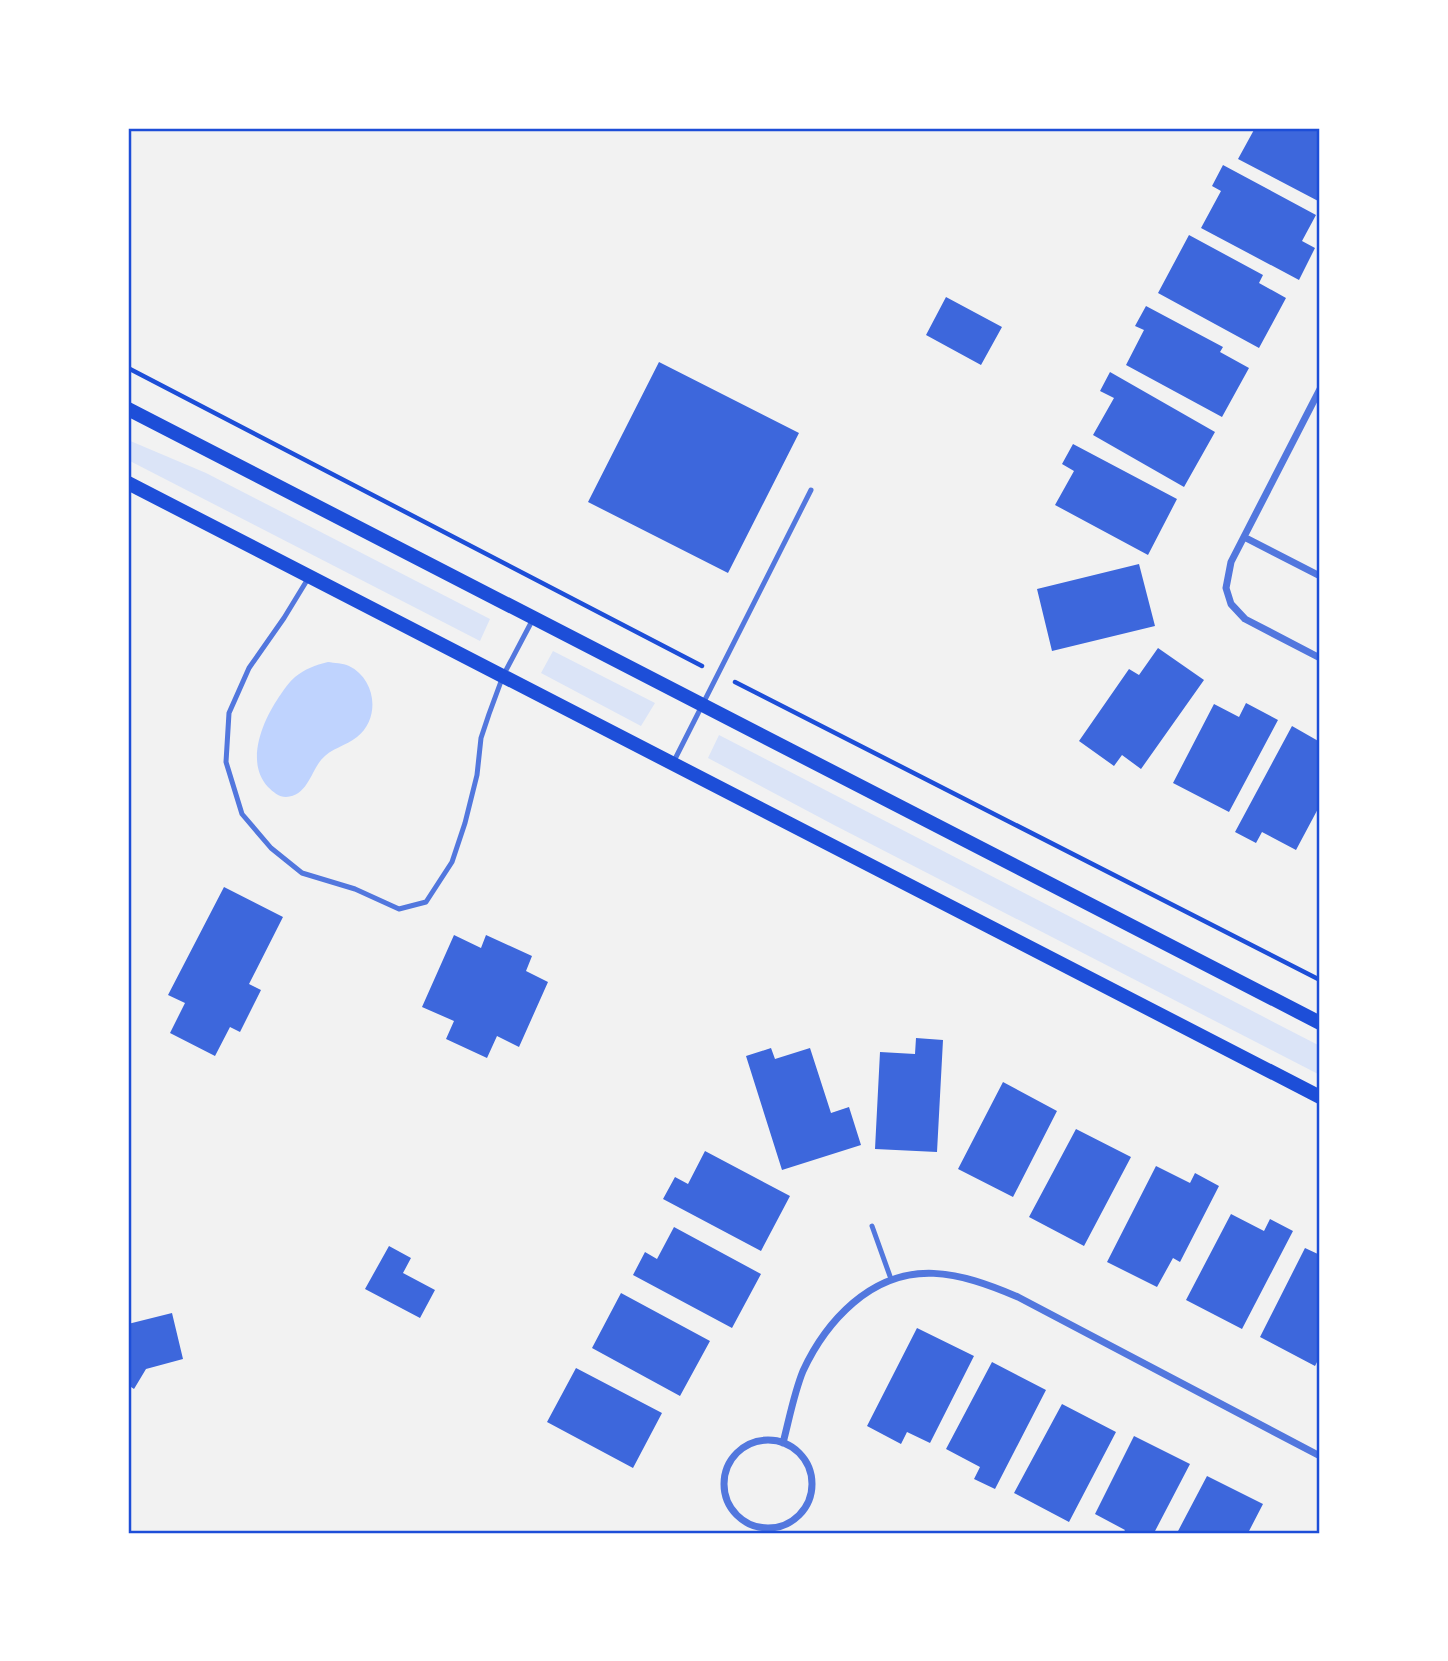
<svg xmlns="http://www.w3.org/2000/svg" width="1448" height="1661" font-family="'Source Sans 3',sans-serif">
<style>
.green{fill:#dbe4f7}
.water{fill:#bfd3fe}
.building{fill:#3d67dc}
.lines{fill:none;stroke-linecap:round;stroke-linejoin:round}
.path{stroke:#1d4ed8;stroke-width:4.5}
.service{stroke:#5277de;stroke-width:5}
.minor{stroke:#5277de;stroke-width:7}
.secondary{stroke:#1d4ed8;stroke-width:14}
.neatline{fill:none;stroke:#1d4ed8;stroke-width:2.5}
</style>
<rect width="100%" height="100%" fill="#f2f2f2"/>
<path class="green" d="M128 440 206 473 490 619 480 641 128 460Z
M553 651 655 703 641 726 541 673Z
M719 735 1320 1046V1075L834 825 708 758Z"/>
<path class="water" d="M328 662C334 663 343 663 349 666 376 679 381 718 357 737 346 746 331 748 321 760 311 772 307 796 286 797 279 797 273 792 268 787 244 761 264 718 281 694 285 688 289 682 295 677 305 669 315 665 328 662Z"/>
<path class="building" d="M1255 128H1314L1320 131V202L1238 159Z
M1223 165 1316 215 1302 241 1315 248 1299 280 1201 228 1221 191 1212 186Z
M1189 235 1263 275 1259 283 1286 298 1259 348 1158 293Z
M946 297 1002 327 981 365 926 335Z
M1146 306 1223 347 1220 352 1249 368 1222 417 1126 365 1144 330 1135 326Z
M659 362 799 433 728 573 588 502Z
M1110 372 1215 432 1184 487 1093 435 1114 398 1100 391Z
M1073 444 1177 499 1148 555 1055 505 1074 471 1062 464Z
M1139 564 1155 626 1052 651 1037 589Z
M1158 648 1204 680 1141 769 1122 755 1114 766 1079 741 1129 669 1139 675Z
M1246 703 1278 720 1229 812 1173 783 1214 704 1239 717Z
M1292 726 1320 742V805L1296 850 1262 832 1256 843 1235 832Z
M224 887 283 917 249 984 261 990 240 1032 230 1027 215 1056 170 1033 185 1003 168 995Z
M454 935 481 948 486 935 532 956 526 971 548 982 519 1047 497 1036 487 1058 446 1039 454 1021 422 1007Z
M916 1038 943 1040 937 1152 875 1149 880 1052 915 1054Z
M771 1048 775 1059 810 1048 831 1113 849 1107 861 1145 782 1170 746 1056Z
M1003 1082 1057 1111 1013 1197 958 1169Z
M1076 1129 1131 1157 1084 1246 1029 1217Z
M705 1151 790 1196 761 1251 663 1199 675 1177 688 1184Z
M1156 1166 1190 1183 1195 1173 1219 1186 1180 1262 1173 1258 1157 1287 1107 1262Z
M1231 1214 1264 1231 1270 1219 1293 1231 1242 1329 1186 1300Z
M674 1227 761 1274 732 1328 633 1275 645 1252 657 1259Z
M389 1246 411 1258 403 1273 435 1290 420 1318 365 1289Z
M1305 1248 1320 1255V1356L1315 1366 1260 1337Z
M621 1293 710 1341 680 1396 592 1348Z
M172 1313 183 1359 146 1369 134 1389 128 1385V1324Z
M917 1328 974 1356 930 1443 907 1432 901 1444 867 1426Z
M992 1362 1046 1390 995 1489 974 1479 980 1467 946 1449Z
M576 1368 662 1413 633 1468 547 1422Z
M1062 1404 1116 1432 1069 1522 1014 1493Z
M1134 1436 1190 1464 1154 1533H1123L1125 1530 1095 1514Z
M1207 1476 1263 1504 1248 1533H1177Z"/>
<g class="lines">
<path class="path" d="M128 368 702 666
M735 682 1320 980"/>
<path class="service" d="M309 577 284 618 249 668 229 713 226 762 242 814 271 848 302 873 355 889 399 909 426 902 452 862 465 823 477 775 481 738 489 714 503 676 533 619
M673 763 811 490
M872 1226 891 1279"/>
<path class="minor" d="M1320 389 1231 562 1226 588 1231 604 1245 619 1320 658
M1244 537 1320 576
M724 1484a44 44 0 1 1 88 0a44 44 0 1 1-88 0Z
M783 1443C789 1420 794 1393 803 1371 815 1345 832 1321 853 1303 907 1257 959 1272 1018 1297L1320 1456"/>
<path class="secondary" d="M128 409 1320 1023
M128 483 1320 1097"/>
</g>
<rect width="1448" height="1661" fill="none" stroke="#ffffff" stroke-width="259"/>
<rect x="130" y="130" width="1188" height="1402" class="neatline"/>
</svg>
